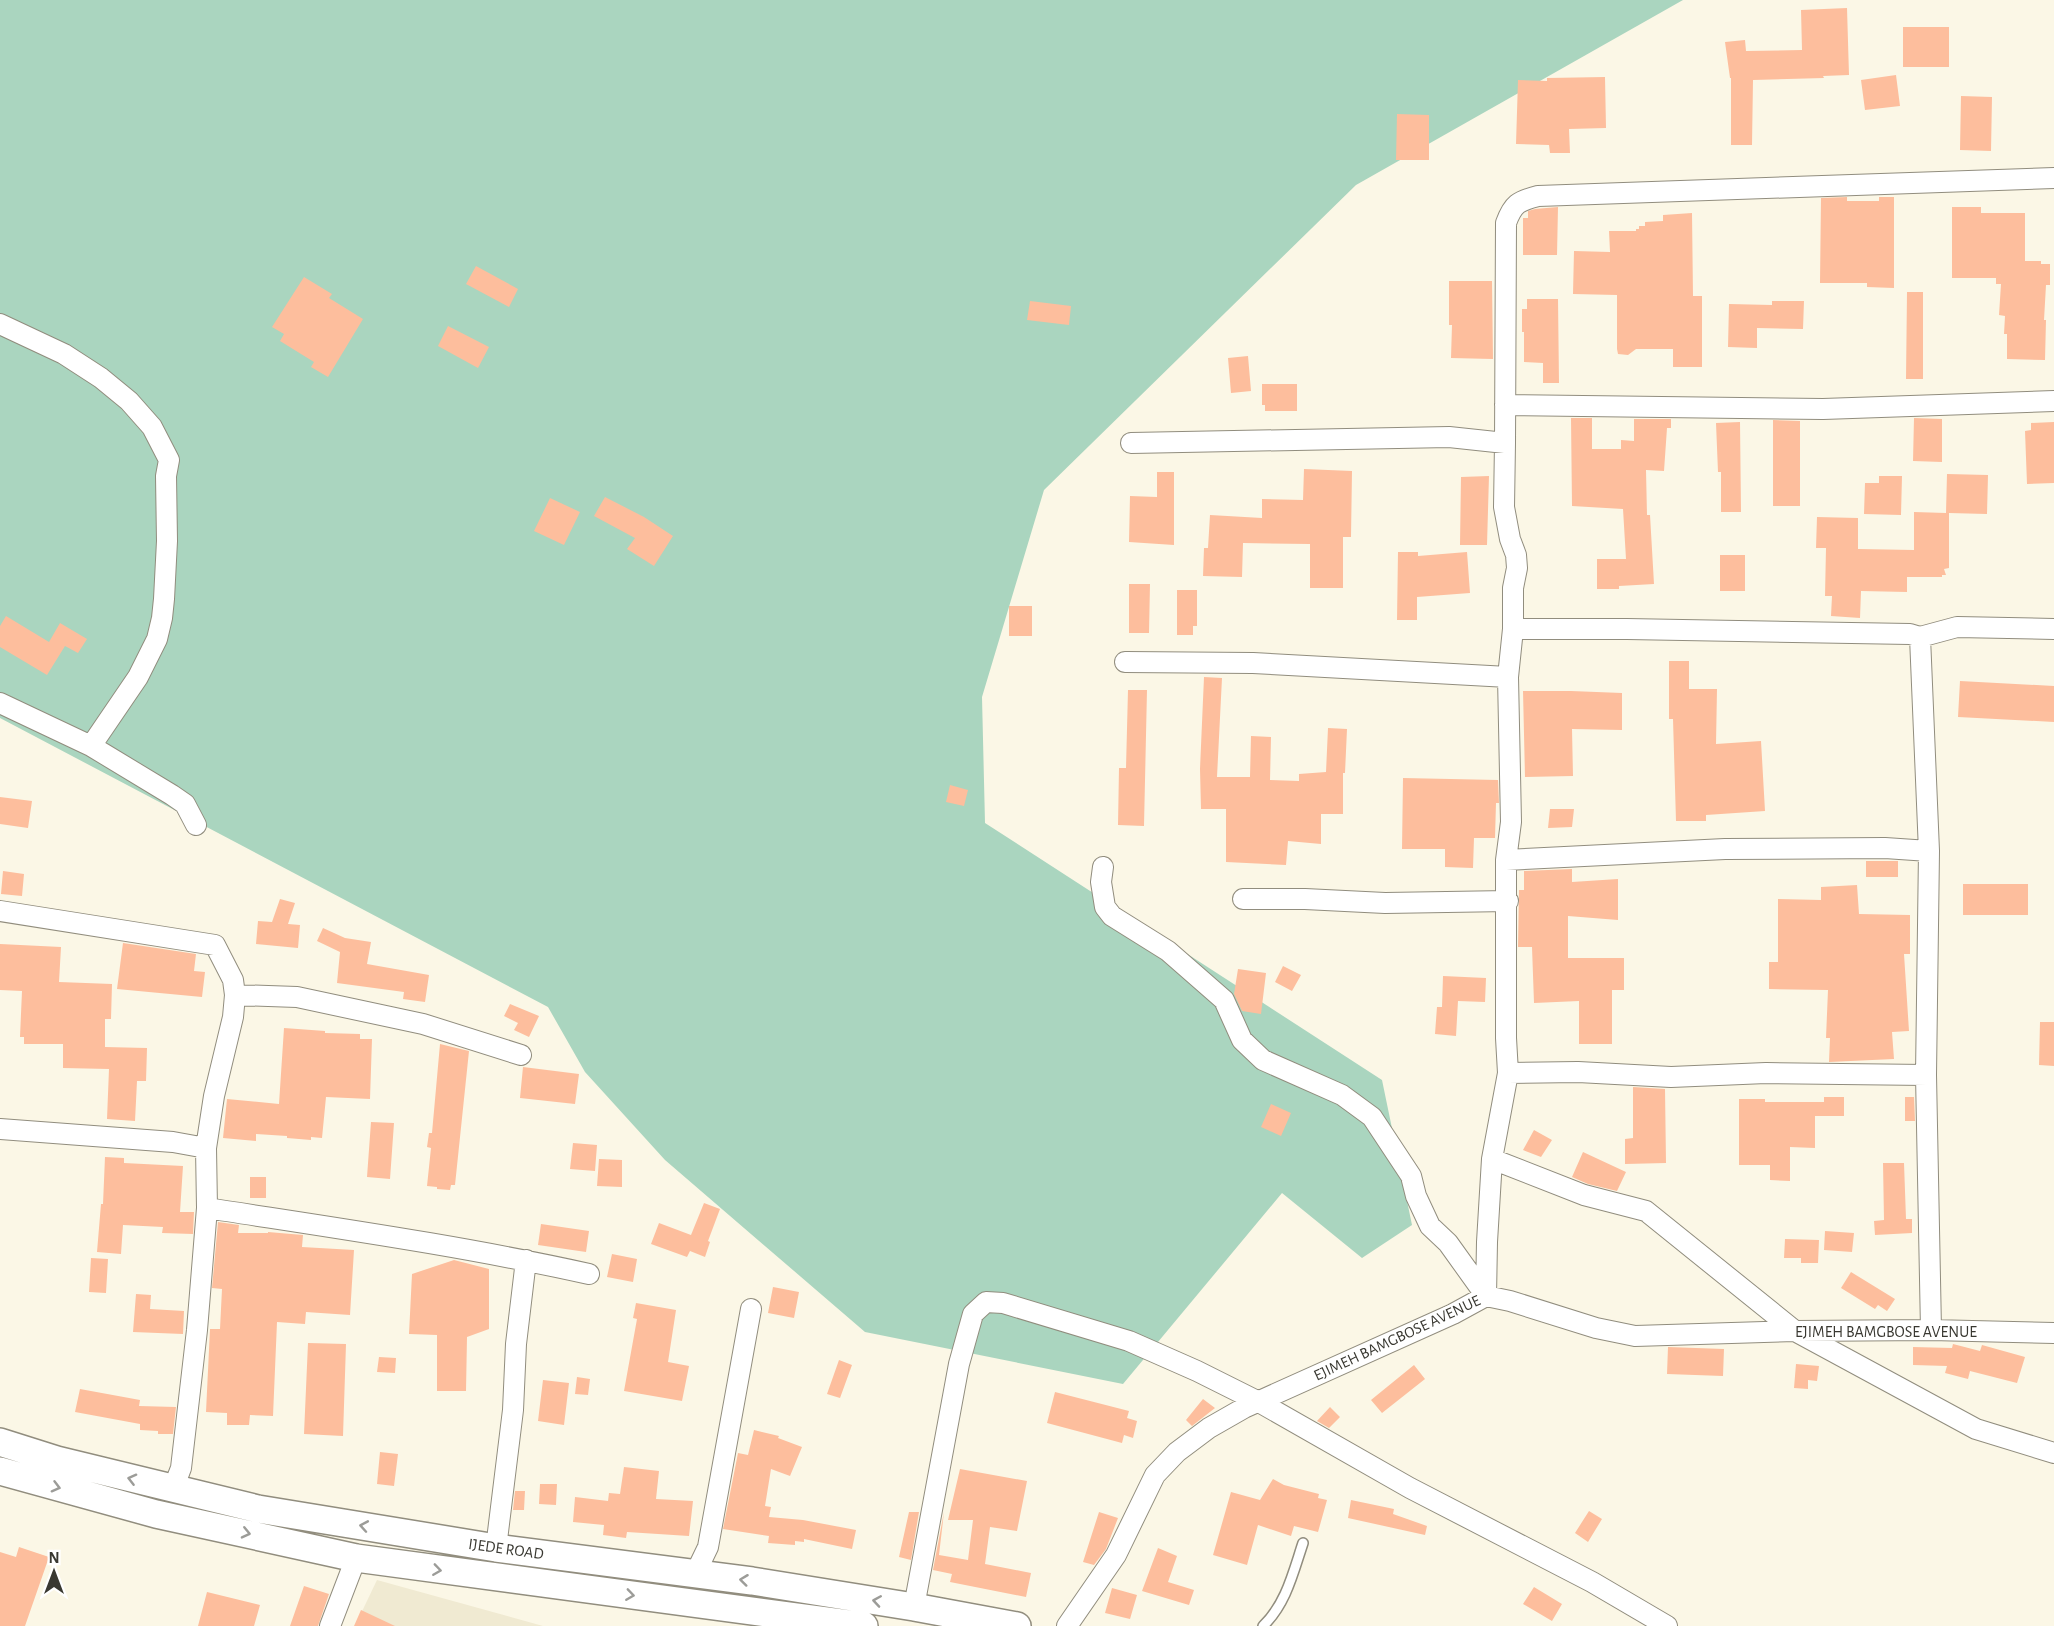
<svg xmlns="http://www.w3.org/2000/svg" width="2054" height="1626" font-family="'Alegreya Sans',sans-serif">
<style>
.built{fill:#f0ead2}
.green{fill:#aad5bf}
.building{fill:#fdbe9d}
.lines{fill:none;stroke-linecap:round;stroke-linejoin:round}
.lane-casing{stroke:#918d7e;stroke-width:12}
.street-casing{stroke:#918d7e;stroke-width:22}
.secondary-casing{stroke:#918d7e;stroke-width:30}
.lane{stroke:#fff;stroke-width:9}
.street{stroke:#fff;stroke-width:20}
.secondary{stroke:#fff;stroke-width:27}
.oneway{stroke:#9c9c98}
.labels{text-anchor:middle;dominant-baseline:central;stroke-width:5;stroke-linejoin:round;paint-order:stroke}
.street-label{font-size:16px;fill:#393831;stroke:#fff}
</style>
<rect width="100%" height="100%" fill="#fbf7e6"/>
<path class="built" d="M377 1580 543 1626H355Z"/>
<path class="green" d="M0 0H1683L1356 185 1044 490 982 697 985 823 1382 1080 1412 1225 1362 1258 1282 1193 1123 1384 865 1332 665 1160 585 1072 548 1007 0 718Z"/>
<path class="building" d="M1847 8 1849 75 1823 76 1824 78 1753 80 1752 145H1731V78H1730L1725 42 1745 40 1746 51 1802 50 1801 10Z
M1903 27H1949V67H1903Z
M1896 75 1900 106 1865 110 1861 80Z
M1605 77 1606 128 1569 129 1570 153H1550L1549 145 1516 144 1518 80 1547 81V78Z
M1961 96 1992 97 1991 151 1960 150Z
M1397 114 1429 115V160H1396Z
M1847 197V201H1879V197H1894V288L1867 287V283H1820L1821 198Z
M1558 207 1557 255H1523V218H1528V211L1535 209Z
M1952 207H1981V213H2025V261H2041V264H2050V285H2046L2044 320H2046L2045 360 2007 359V334H2004L2005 316 1999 315 2001 284H1996V278H1952Z
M1692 213 1693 296H1702V367H1673V349H1636L1628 355 1618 354 1617 349V295L1573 294 1574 251 1610 252 1609 231H1636V229H1639V226H1645V222L1663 221V215Z
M476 266 518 289 509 307 466 284Z
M304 277 332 294 329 298 363 319 328 377 311 367 314 362 280 341 284 334 272 327Z
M1449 281H1492L1493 359 1451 358 1452 325H1449Z
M1907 292H1923V379H1906Z
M1527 299H1558L1559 383H1543V363L1524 362V332H1522V309H1527Z
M1030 301 1071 306 1069 325 1027 320Z
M1772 301H1804L1803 329 1757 328V348L1728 347 1729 304 1772 305Z
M448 326 489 347 478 368 438 346Z
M1248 356 1251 391 1231 393 1228 358Z
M1262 384H1297V411H1265V405H1262Z
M1571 418H1592V449H1621V440L1634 441V419H1671V428H1667L1664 471 1646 470 1647 515H1650L1654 584 1619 586V589H1597V559H1626L1623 509 1572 506Z
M1914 418 1942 419V462L1913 461Z
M1773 420 1800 421V506H1773Z
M1740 422 1741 512H1721V472H1718L1716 423Z
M2054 422V483L2027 484 2025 431 2031 430V423Z
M1304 469 1352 471 1351 537H1343V588H1310V544L1243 543 1242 577 1203 576 1204 548H1208L1210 515 1262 518V499L1303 500Z
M1157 472H1174V545L1129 542 1130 496 1157 497Z
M1947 474 1988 475 1987 514 1949 513V568L1944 569 1946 575H1942V577H1907V592L1861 591 1860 618 1831 616 1832 596H1825L1826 548H1816L1817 517 1858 518V549L1914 550V512L1946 513Z
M1489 476 1487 545H1460L1461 477Z
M1879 476H1902L1901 515 1864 514 1865 483H1879Z
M605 497 644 517 673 536 654 566 627 549 635 538 594 516Z
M550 498 580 512 564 545 534 531Z
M1398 552H1418V556L1467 552 1470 593 1417 597V620H1397Z
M1720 555H1745V591H1720Z
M1129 584H1150L1149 633H1129Z
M1177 590H1197V626H1193V635H1177Z
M1009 606H1032V636H1009Z
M6 616 49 642 60 623 87 639 78 653 65 646 47 675 0 647V626Z
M1669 661H1689V689H1717L1716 744 1761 741 1765 811 1706 815V821H1676L1673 719H1669Z
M1204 677 1222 678 1217 777H1250L1251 736 1271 737 1270 780 1299 781V774L1326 772 1328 728 1347 729 1345 773H1343V814H1321V844L1288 841 1286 865 1226 862V809H1201L1200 769Z
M1960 681 2054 686V722L1958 717Z
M1128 690H1147L1144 826 1118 825 1119 768H1126Z
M1523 691H1571L1622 693V730L1572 729 1573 776 1525 777Z
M1403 778 1498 780 1499 803H1496L1495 838H1474L1473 868 1445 867V849H1402Z
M950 785 968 790 964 806 946 802Z
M0 797 32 801 28 828 0 824Z
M1550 809H1574L1572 827 1548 828Z
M1866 861H1898V877H1866Z
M1572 869V882L1618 879V920L1568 916V958H1624V990H1612V1044H1579V1001L1534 1003 1532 947H1518L1519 890H1524V871Z
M3 871 24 874 22 896 1 894Z
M1963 884H2028V915H1963Z
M1857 885 1859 914 1910 915V954H1904L1909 1031 1892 1032 1894 1059 1829 1062 1830 1038H1826L1828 990 1769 989V962H1778V899L1821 900V887Z
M280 899 295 903 288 924 300 925 298 948 256 944 258 921 272 922Z
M323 928 345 938 371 942 367 964 429 975 425 1002 403 999 404 992 337 983 340 952 317 941Z
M123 943 196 954 194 971 205 972 202 997 117 989Z
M0 944 61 947 59 982 112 984 111 1019H105V1047L147 1048 146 1081H137L135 1121 107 1119 109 1069 63 1068V1044H24V1037H20L22 991 0 990Z
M1283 966 1301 975 1292 991 1275 982Z
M1238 969 1266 973 1261 1014 1242 1011 1234 994Z
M1443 976 1486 978 1485 1002 1458 1001 1456 1036 1435 1034 1437 1007H1442Z
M510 1004 539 1016 529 1037 514 1030 518 1023 504 1016Z
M2040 1022H2054V1066L2039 1065Z
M284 1028 325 1031V1033L360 1034V1039H372L370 1099 326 1097 322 1138 311 1137V1140L287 1138V1136L256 1134V1141L223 1138 227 1099 279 1104Z
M440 1044 469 1051 455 1185H451L450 1190 437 1189V1187L427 1186 431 1148 427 1147 429 1133H432Z
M523 1067 579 1074 575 1104 520 1098Z
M1633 1087 1665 1089 1666 1163 1625 1164V1139L1633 1138Z
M1824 1097H1844V1116H1815V1148L1790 1147V1181L1770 1180V1165H1739V1099H1765V1102H1824Z
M1905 1097H1914L1915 1121H1905Z
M1271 1104 1291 1113 1281 1136 1261 1127Z
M371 1122 394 1123 390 1179 367 1177Z
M1534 1130 1552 1140 1541 1157 1523 1150Z
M573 1143 597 1145 595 1171 570 1169Z
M1583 1152 1626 1172 1617 1191 1588 1184 1572 1177Z
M105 1157 124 1158V1163L183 1166 180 1212H194L193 1234 162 1233 163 1227 123 1225 121 1254 97 1252 101 1204H103Z
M599 1159 622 1160V1187L597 1186Z
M1883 1163H1904L1906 1219H1912V1233L1875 1235 1874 1221 1884 1220Z
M250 1177H266V1198H250Z
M704 1203 720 1209 708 1241 710 1242 705 1257 690 1251 687 1257 651 1244 659 1223 691 1235Z
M218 1222 239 1225 238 1233H268V1232L303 1235 302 1247 354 1250 350 1315 306 1312 305 1324 277 1322 273 1416 250 1415 249 1425H227V1413L206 1412 210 1329H220L222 1289 212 1288Z
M541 1224 589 1231 586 1252 538 1245Z
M1825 1231 1854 1233 1852 1252 1824 1250Z
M1785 1239 1819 1240 1818 1263H1801V1258H1784Z
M612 1254 637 1259 633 1282 607 1277Z
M91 1258 108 1259 106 1293 89 1292Z
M454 1260 489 1269V1329L467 1337 466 1391H437V1335L409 1334 412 1274Z
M1851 1272 1895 1299 1887 1311 1878 1305 1875 1309 1841 1288Z
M773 1287 799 1292 794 1318 768 1313Z
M136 1294 151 1295 150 1309 184 1311 183 1334 133 1332Z
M636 1303 676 1310 668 1362 689 1366 682 1401 624 1391 637 1319 633 1318Z
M308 1343 346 1344 343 1436 304 1434Z
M1953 1344 1980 1351 1982 1345 2025 1357 2017 1383 1970 1371 1968 1379 1945 1373 1947 1366 1913 1365V1347L1952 1348Z
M1668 1347 1724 1349 1723 1376 1667 1374Z
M379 1357 396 1358 395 1373 377 1372Z
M839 1360 852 1365 840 1398 827 1394Z
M1796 1364 1819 1366 1817 1381 1808 1380V1389L1794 1388Z
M1414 1365 1425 1379 1382 1413 1371 1400Z
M577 1377 590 1379 588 1395 575 1394Z
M543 1380 569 1383 564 1425 538 1421Z
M80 1389 140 1400 139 1406 176 1407 173 1434H158V1431L140 1430V1424L75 1412Z
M1055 1392 1129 1411 1127 1418 1137 1421 1133 1438 1124 1435 1122 1443 1047 1423Z
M1203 1399 1215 1408 1192 1426 1186 1420Z
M1330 1407 1340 1417 1329 1428 1317 1421Z
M754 1430 779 1436 778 1438 802 1447 790 1476 771 1469 765 1506 771 1507 769 1517 803 1520 856 1530 852 1549 804 1539V1542L795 1541V1545L768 1543 769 1536 723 1529 738 1453 748 1455Z
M380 1452 398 1454 394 1486 377 1484Z
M624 1467 659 1471 656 1499 693 1501 689 1536 627 1532 626 1538 603 1535 604 1525 573 1522 575 1497 608 1501 609 1493 620 1494Z
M960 1469 1027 1481 1017 1531 990 1527 985 1564 1031 1573 1026 1597 950 1582 952 1574 933 1570 944 1512 939 1555 968 1560 973 1520H948Z
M1273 1479 1284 1485 1319 1494 1318 1498 1327 1500 1318 1532 1294 1526 1291 1536 1258 1525 1247 1565 1213 1555 1231 1492 1260 1500Z
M540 1484H557L556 1505 539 1504Z
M515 1491H525L524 1510H513Z
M1351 1500 1394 1509 1393 1514 1427 1526 1425 1535 1348 1518Z
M1589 1511 1602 1519 1588 1542 1575 1533Z
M909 1512H919L911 1560 899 1557Z
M1099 1512 1118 1518 1106 1549 1094 1565 1083 1562Z
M19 1547 49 1557 25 1626H0V1552L16 1557Z
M1158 1548 1177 1556 1168 1582 1194 1590 1189 1605 1142 1591Z
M304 1586 329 1594 318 1626H290Z
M1534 1587 1562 1604 1552 1621 1523 1604Z
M1112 1588 1137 1595 1130 1619 1105 1613Z
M207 1592 260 1605 254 1626H198Z
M361 1610 395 1626H354Z"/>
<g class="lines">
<defs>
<path id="lane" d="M1263 1626C1286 1604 1293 1573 1303 1543"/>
<path id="street" d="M0 324 64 354 101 378 129 401 152 427 169 460 166 476 167 541 164 599 162 618 157 639 138 677 91 746
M1505 405 1823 409 2054 401
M1131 443 1449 437 1505 443 1504 507 1510 539 1516 555 1517 568 1513 588V629L1508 677 1511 822 1506 860V1038L1508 1073 1492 1159 1487 1242 1486 1296
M1505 443 1506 223C1513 204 1518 201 1538 196L2054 178
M1513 629H1627L1910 634 1920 637 1957 627 2054 629
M1125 662 1253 663 1508 677
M0 703 91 746 172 795 185 804 196 825
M1506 860 1725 849 1885 848 1929 851
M1103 867 1101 882 1105 907 1112 916 1168 951 1224 1000 1242 1040 1263 1060 1342 1095 1372 1117 1411 1176 1416 1196 1430 1226 1448 1243 1486 1296
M1243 899H1305L1385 903 1508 901
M0 911 215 945 233 980 235 995 233 1017 214 1096 206 1148 207 1208 197 1330 181 1468 173 1489
M235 995 297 997 423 1024 521 1055
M1508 1073 1578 1072 1671 1077 1766 1073 1926 1075 1929 851 1920 637
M1926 1075 1931 1330
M0 1129 173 1142 206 1148
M1492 1159 1584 1195 1646 1211 1795 1331 1976 1429 2054 1453
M207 1208C335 1228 463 1246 589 1274
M496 1548 513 1410 516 1344 526 1260
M695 1574 708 1547 751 1309
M914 1607 959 1364 973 1314 986 1302 1003 1303 1129 1341 1197 1371 1259 1402 1410 1488 1592 1582 1667 1626
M330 1626 356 1558
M1067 1626 1116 1555 1155 1475 1177 1452 1209 1428 1244 1408 1453 1314 1486 1296 1510 1301 1596 1328 1635 1336 1795 1331 1931 1330 2054 1333"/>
<path id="secondary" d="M0 1442 57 1460 258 1509 496 1548 752 1581 914 1607 1017 1626
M0 1471 156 1514 356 1558 864 1626"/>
</defs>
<use href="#lane" class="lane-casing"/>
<use href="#street" class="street-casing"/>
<use href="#secondary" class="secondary-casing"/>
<use href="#lane" class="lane"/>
<use href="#street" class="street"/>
<use href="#secondary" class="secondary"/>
</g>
<defs><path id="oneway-chevron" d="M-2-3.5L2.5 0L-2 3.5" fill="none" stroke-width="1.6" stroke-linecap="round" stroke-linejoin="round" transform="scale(1.5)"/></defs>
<g class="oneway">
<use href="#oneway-chevron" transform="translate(132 1479) rotate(-166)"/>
<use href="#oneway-chevron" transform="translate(56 1487) rotate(15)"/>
<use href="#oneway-chevron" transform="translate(364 1526) rotate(-170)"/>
<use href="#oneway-chevron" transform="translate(246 1533) rotate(13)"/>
<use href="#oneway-chevron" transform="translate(437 1570) rotate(8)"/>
<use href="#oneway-chevron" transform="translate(744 1580) rotate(-173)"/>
<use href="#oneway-chevron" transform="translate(630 1595) rotate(8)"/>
<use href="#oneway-chevron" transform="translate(877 1601) rotate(-171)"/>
</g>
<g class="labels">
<g class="street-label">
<text x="1886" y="1332">EJIMEH BAMGBOSE AVENUE</text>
<text transform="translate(1397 1338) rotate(-25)">EJIMEH BAMGBOSE AVENUE</text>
<text transform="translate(506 1549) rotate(8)">IJEDE ROAD</text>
</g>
</g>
<g transform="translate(54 1572)" stroke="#ffffff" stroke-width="4.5" paint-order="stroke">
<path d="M0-4.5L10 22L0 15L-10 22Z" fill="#393831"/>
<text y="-9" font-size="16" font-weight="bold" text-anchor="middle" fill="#393831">N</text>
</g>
</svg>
